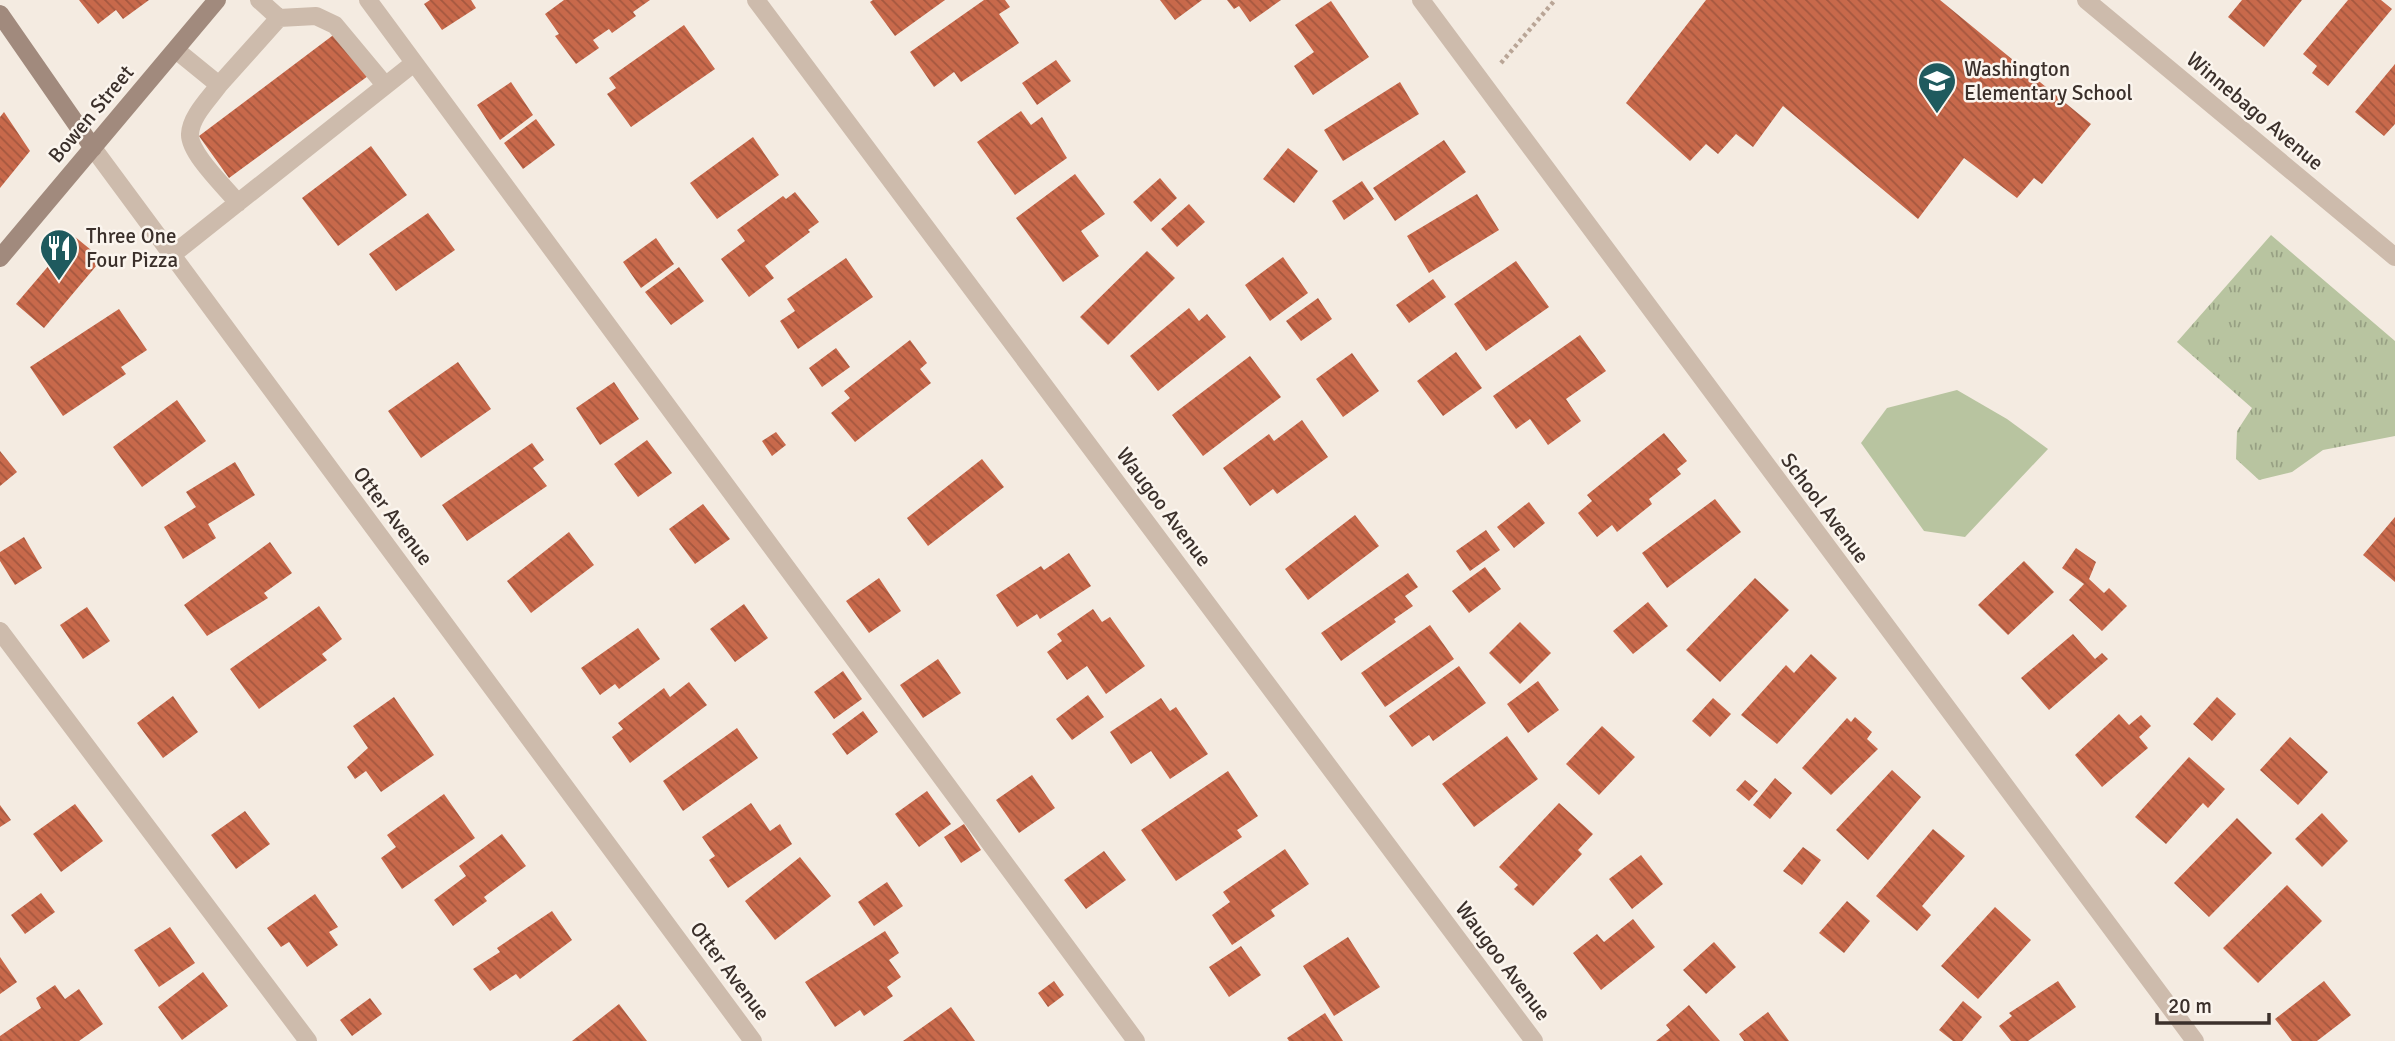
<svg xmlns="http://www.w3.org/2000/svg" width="2395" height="1041" font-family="Signika,sans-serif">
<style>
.park{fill:url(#park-tufts)}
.garden{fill:#b8c4a0}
.building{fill:url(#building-back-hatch)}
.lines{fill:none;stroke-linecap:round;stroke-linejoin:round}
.path{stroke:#b9a596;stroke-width:4.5;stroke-dasharray:3.5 3.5;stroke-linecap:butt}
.lane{stroke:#cdbbac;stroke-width:18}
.street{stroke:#cdbbac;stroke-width:18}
.secondary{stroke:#a18a7d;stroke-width:18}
.labels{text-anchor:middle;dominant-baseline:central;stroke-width:5;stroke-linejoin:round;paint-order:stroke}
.poi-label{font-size:21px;fill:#3b302b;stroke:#fbf5ee;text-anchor:start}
.street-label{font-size:21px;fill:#3b302b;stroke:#fbf5ee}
</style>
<defs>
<pattern id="park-tufts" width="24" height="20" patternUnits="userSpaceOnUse" patternTransform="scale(1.75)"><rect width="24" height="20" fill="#b8c4a0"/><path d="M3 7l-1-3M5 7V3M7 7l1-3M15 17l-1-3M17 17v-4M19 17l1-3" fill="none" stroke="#97a083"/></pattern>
<pattern id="building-back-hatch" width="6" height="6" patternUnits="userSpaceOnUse" patternTransform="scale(1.75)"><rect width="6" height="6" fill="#c8694b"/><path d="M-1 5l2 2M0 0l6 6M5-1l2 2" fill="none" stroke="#a4573f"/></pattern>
</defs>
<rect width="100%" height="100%" fill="#f4ebe1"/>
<path class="park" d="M2271 235 2395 341V436L2323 450 2292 472 2259 480 2236 459 2237 431 2252 408 2177 342Z"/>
<path class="garden" d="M1957 390 2007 419 2048 449 1965 537 1924 531 1861 443 1887 408Z"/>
<path class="building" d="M79 0H149L123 19 116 10 98 24Z
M430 0H471L476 8 442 30 424 4Z
M564 0H650L633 12 636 16 612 33 609 29 593 40 599 48 576 64 555 36 559 34 545 14Z
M873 0H945L895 36 870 2Z
M984 0H1005L1010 7 999 14 1019 43 961 82 954 72 934 87 910 52Z
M1160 0H1202L1175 20Z
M1227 0H1281L1250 22 1239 6 1234 9Z
M1706 0H1940L2091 124 2042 184 2034 178 2017 198 1964 158 1918 219 1783 106 1753 147 1736 134 1718 154 1706 144 1690 161 1626 103Z
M2242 0H2302L2264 47 2228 17Z
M2348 0H2381L2392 9 2328 86 2312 73 2317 66 2303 54Z
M1331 1 1369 57 1313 95 1294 66 1314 52 1295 25Z
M684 25 715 69 631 127 607 94 616 88 609 78Z
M336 33 368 76 229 178 199 136Z
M1056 60 1071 81 1037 105 1022 83Z
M2395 64V124L2384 136 2355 112Z
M511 82 533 115 500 140 477 105Z
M1400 82 1419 114 1343 161 1324 130Z
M1021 111 1031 125 1042 117 1067 158 1015 195 977 142Z
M4 112 30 151 0 188V117Z
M536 119 555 145 523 169 504 143Z
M753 137 779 175 717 219 690 183Z
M1444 140 1466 172 1395 221 1373 188Z
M371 146 407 195 338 246 302 198Z
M1288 148 1318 171 1294 203 1263 179Z
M1075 174 1105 214 1081 231 1099 256 1063 282 1016 218Z
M1160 178 1177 198 1151 222 1133 202Z
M1362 181 1374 199 1344 220 1332 201Z
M795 192 819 222 808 230 810 232 765 266 774 278 749 297 721 259 745 241 737 230 783 196 786 199Z
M1477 194 1499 230 1429 273 1407 236Z
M1189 204 1205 222 1177 247 1161 229Z
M428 213 455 250 396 291 369 254Z
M74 236 102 259 44 328 16 304Z
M656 238 674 264 641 288 623 262Z
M1147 251 1175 278 1108 345 1080 317Z
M1283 257 1308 293 1270 321 1245 285Z
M846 258 873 297 798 349 780 321 795 311 787 299Z
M1516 261 1549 307 1486 351 1454 304Z
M679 267 704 301 671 325 645 292Z
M1433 279 1446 297 1409 323 1396 305Z
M1318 298 1332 319 1301 341 1286 321Z
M1189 308 1199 321 1207 314 1226 337 1158 391 1130 356Z
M119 309 147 350 121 367 126 374 63 416 30 367Z
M1580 335 1606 371 1566 399 1581 421 1548 445 1530 419 1516 429 1493 396Z
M910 340 927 363 920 369 931 383 855 442 831 413 850 398 844 391Z
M836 348 850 367 822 387 809 368Z
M1456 352 1482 388 1443 416 1417 381Z
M1352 353 1379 391 1343 417 1316 379Z
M1250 356 1281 397 1203 456 1172 415Z
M458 362 491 409 421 458 388 411Z
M614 382 639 419 600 445 576 408Z
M177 400 206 441 142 487 113 447Z
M1302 420 1328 457 1277 494 1273 489 1250 506 1223 468 1269 434 1274 441Z
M776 432 786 445 772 456 762 441Z
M1664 433 1687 461 1677 469 1681 474 1649 499 1652 504 1617 532 1612 525 1597 537 1578 513 1592 501 1587 495Z
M647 440 672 473 638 497 614 464Z
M532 443 544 460 533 468 547 486 467 541 442 505Z
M0 451 17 472 0 486Z
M982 459 1004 487 928 546 907 518Z
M235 462 255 495 208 524 216 538 183 559 164 527 196 507 186 492Z
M1715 499 1741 532 1667 588 1642 553Z
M1529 502 1545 523 1514 548 1497 527Z
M703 504 730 539 695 564 669 529Z
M1355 515 1379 546 1308 600 1285 569Z
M2395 517V582L2363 555Z
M1486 530 1500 550 1470 571 1456 551Z
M569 532 594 565 531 613 507 581Z
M24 537 42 568 15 585 0 561V552Z
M270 542 292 573 264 593 268 598 207 636 184 605Z
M2076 548 2096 562 2089 579 2104 593 2109 588 2127 606 2102 631 2069 600 2084 584 2062 568Z
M1069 553 1091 586 1040 619 1037 614 1017 627 996 595 1041 566 1044 570Z
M2024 561 2054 592 2008 635 1978 605Z
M1485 567 1501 589 1469 613 1452 591Z
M1408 573 1418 587 1405 596 1413 606 1394 619 1396 622 1341 661 1321 633Z
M879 578 901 611 869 633 846 601Z
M1755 578 1789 610 1720 682 1686 650Z
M1648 602 1668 626 1633 654 1613 631Z
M744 604 768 638 735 662 710 629Z
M319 606 342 639 322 654 327 660 259 709 230 669Z
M87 607 110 641 83 659 60 625Z
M1093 609 1102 622 1110 617 1145 666 1106 694 1087 666 1067 680 1047 652 1062 641 1057 634Z
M1520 622 1551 653 1520 684 1489 653Z
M1430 625 1454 659 1385 707 1361 673Z
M638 628 660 659 619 689 615 684 600 695 581 668Z
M2073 634 2095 659 2102 653 2108 659 2049 710 2021 678Z
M1811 654 1837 678 1777 744 1741 715 1786 665 1794 673Z
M938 659 961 693 923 718 900 685Z
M1459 666 1486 703 1433 741 1429 735 1412 747 1389 716Z
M843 671 862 699 834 719 814 692Z
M1538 681 1559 710 1528 733 1507 704Z
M689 682 707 705 630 763 612 737 623 729 618 723 664 688 670 697Z
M1088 695 1104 717 1072 740 1056 719Z
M173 696 198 732 163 758 137 723Z
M394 697 434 755 381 792 366 771 355 779 347 767 368 748 353 726Z
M2217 697 2236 714 2212 741 2193 724Z
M1161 698 1170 711 1176 707 1208 754 1170 779 1151 751 1131 764 1110 732Z
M1713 698 1731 714 1710 737 1692 721Z
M863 711 878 732 847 755 832 734Z
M2119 714 2129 725 2141 715 2151 726 2139 737 2148 748 2102 787 2075 755Z
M1855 717 1872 732 1867 739 1878 749 1831 795 1802 768 1847 718 1851 722Z
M1602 726 1635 757 1599 795 1566 764Z
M737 728 758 758 683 811 663 781Z
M1507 736 1538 779 1474 827 1442 784Z
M2290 737 2328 772 2298 805 2260 770Z
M2189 757 2225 789 2208 808 2203 803 2166 844 2135 817Z
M1892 770 1921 797 1868 860 1836 830Z
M1228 771 1258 816 1237 830 1242 837 1176 881 1141 830Z
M1032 775 1055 808 1019 833 996 800Z
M1775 778 1792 793 1770 819 1753 805Z
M1745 780 1758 791 1749 801 1736 790Z
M927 791 951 824 919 847 895 814Z
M444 794 475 838 402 889 381 858 396 847 387 835Z
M751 803 770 831 780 824 792 844 728 888 709 860 715 856 702 837Z
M1559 803 1593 834 1578 850 1582 854 1533 906 1514 889 1518 885 1499 867Z
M75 804 103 841 61 872 33 834Z
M0 805 11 820 0 827Z
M245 811 270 844 236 869 211 835Z
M2322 813 2348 841 2322 867 2295 839Z
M2237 818 2272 853 2209 917 2174 883Z
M964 824 981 850 961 863 944 837Z
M1933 829 1965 856 1922 906 1931 915 1917 931 1876 896Z
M502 834 526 866 484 897 487 901 453 926 434 900 466 876 459 866Z
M1803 847 1821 860 1802 885 1783 871Z
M1285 849 1309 884 1271 910 1275 916 1232 945 1212 915 1230 902 1223 892Z
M1104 851 1126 880 1086 909 1064 880Z
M1641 855 1663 884 1632 909 1609 879Z
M800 857 831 896 775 940 745 901Z
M887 882 903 906 874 926 858 902Z
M2287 885 2322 921 2258 983 2223 948Z
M41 893 55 912 25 934 11 915Z
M315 894 338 927 329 932 338 945 307 967 289 942 281 947 267 928Z
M1847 901 1870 921 1844 953 1819 933Z
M1995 907 2031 940 1978 999 1941 966Z
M552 911 572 940 520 979 516 974 490 991 473 969 500 952 497 948Z
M1633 919 1655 947 1601 990 1573 953 1597 934 1604 942Z
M170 927 195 963 159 987 134 950Z
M885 931 899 953 889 960 901 977 887 987 893 996 864 1016 860 1010 835 1027 805 982Z
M1348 937 1380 987 1334 1016 1303 966Z
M1714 942 1736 967 1706 994 1683 970Z
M1241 946 1261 975 1229 997 1209 967Z
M0 957 17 982 0 994Z
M203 972 228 1006 182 1040 158 1007Z
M1054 981 1064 995 1048 1007 1038 993Z
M2058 981 2076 1007 2028 1041H2011L1999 1026 2012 1016 2009 1013Z
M2324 981 2351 1015 2317 1041H2292L2275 1019Z
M55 985 65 999 79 989 103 1024 79 1041H0V1036L41 1008 36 998Z
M370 998 382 1014 352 1036 340 1020Z
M1963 1001 1982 1017 1962 1041H1953L1939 1030Z
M619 1004 647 1041H572Z
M1689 1005 1720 1041H1656L1670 1030 1666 1025Z
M951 1007 975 1041H903Z
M1768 1012 1789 1041H1744L1739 1034Z
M1325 1013 1343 1041H1289L1287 1038Z"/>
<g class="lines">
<path class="path" d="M1501 63 1555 0"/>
<path class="lane" d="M368 0 1136 1041
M279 18 316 16 335 25 385 85
M176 50 219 85 279 18 259 0
M219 85C209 99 191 116 190 134 189 153 225 187 238 203
M172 255 414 63
M0 631 308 1041"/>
<path class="street" d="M756 0 1534 1041
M1421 0 2195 1041
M2086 0 2395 257
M93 148 753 1041"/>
<path class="secondary" d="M0 14 93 148
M0 258 217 0"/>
</g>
<defs>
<symbol id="school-pin" viewBox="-11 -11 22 30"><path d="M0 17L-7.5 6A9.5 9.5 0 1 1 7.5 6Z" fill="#1f5a5e" stroke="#fbf5ee"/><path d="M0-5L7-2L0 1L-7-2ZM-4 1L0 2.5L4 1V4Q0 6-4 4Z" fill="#fff"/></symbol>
<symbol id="restaurant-pin" viewBox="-11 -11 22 30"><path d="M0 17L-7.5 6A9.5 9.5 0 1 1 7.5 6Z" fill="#1f5a5e" stroke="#fbf5ee"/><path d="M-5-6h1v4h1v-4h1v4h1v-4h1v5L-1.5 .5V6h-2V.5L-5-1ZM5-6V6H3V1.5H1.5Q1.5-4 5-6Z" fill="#fff"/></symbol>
</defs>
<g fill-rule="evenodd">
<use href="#school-pin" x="1915" y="59" width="44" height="60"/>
<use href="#restaurant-pin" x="37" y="226" width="44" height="60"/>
</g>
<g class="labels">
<g class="poi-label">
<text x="1964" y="69">Washington<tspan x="1964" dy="24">Elementary School</tspan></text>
<text x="86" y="236">Three One<tspan x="86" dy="24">Four Pizza</tspan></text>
</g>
<g class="street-label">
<text transform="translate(2255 111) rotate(40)">Winnebago Avenue</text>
<text transform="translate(91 114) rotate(-50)">Bowen Street</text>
<text transform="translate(1164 507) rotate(53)">Waugoo Avenue</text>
<text transform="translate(1825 508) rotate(53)">School Avenue</text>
<text transform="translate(393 516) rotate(53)">Otter Avenue</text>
<text transform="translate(1503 961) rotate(53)">Waugoo Avenue</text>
<text transform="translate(730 971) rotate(53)">Otter Avenue</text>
</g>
</g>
<path d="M2157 1013v10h112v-10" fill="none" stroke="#3b302b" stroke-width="3.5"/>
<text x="2168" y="1013" font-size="21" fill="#3b302b" stroke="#fbf5ee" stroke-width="5" paint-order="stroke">20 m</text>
</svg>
